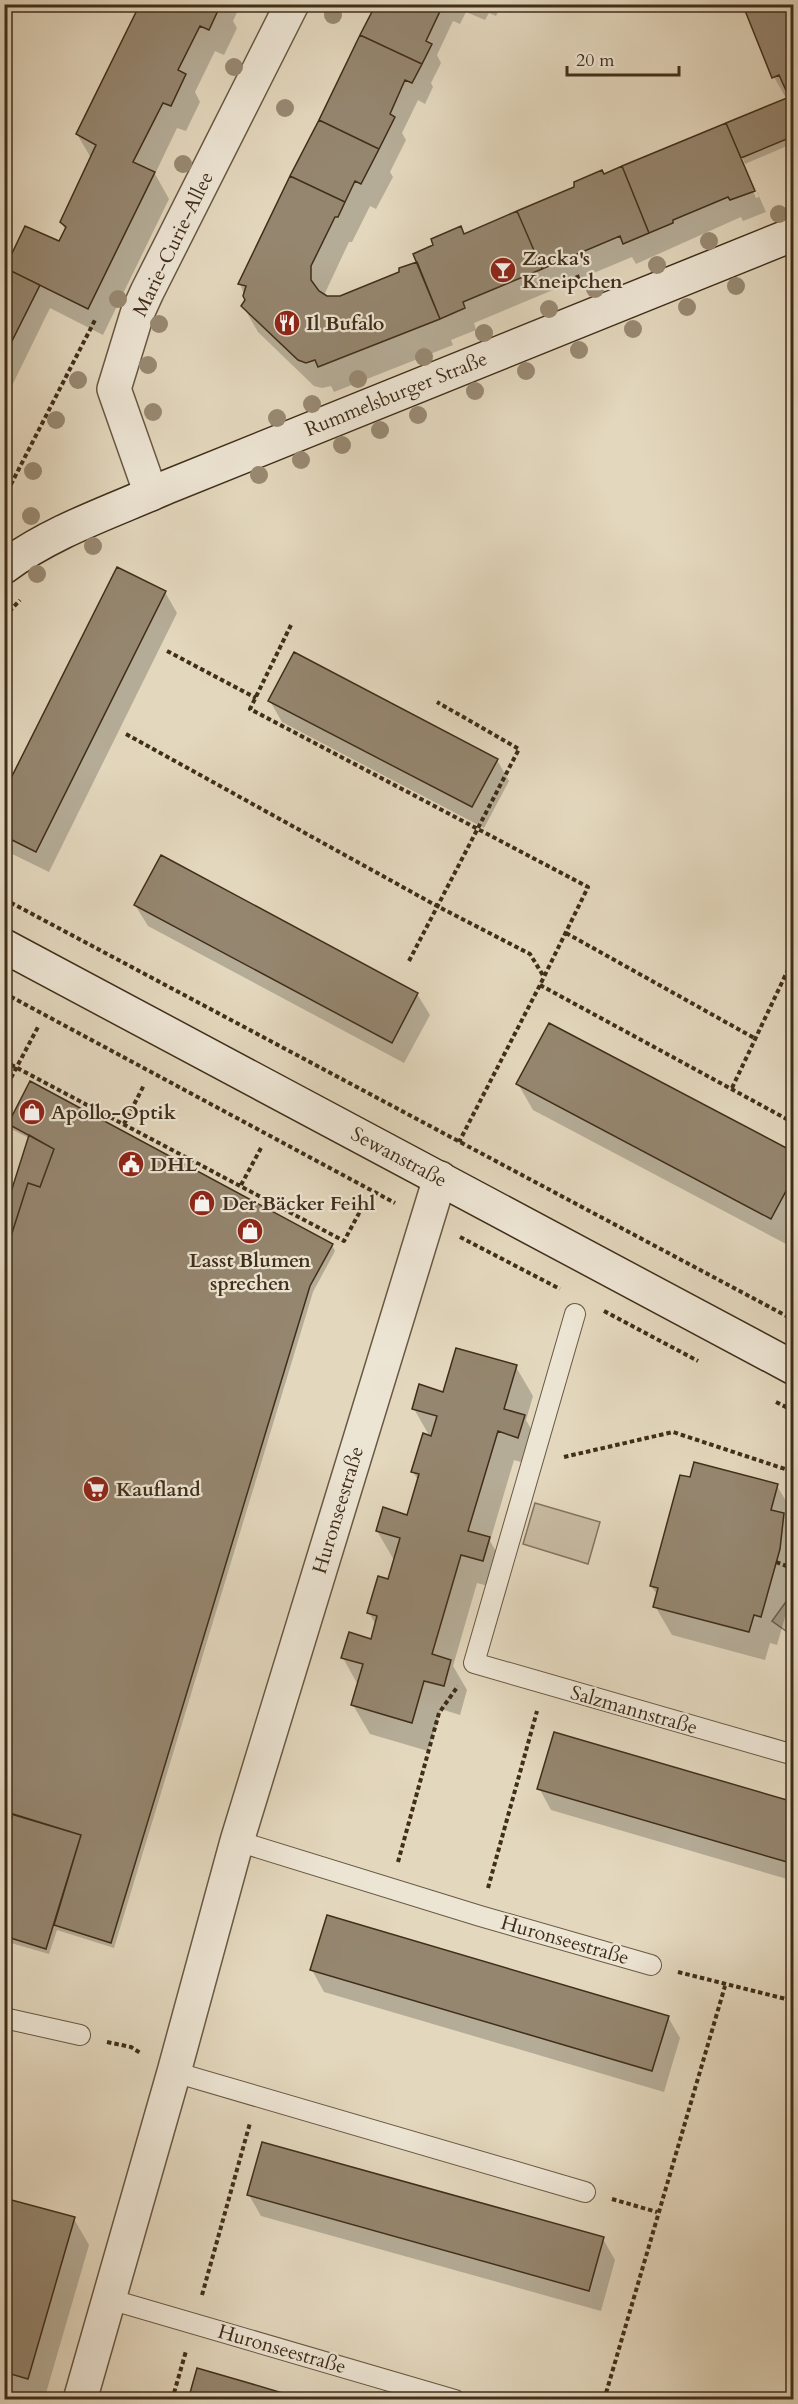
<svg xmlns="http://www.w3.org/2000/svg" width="798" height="2404" font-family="Cardo,serif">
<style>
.green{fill:#c7baa1;stroke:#84745e;stroke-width:1.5}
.shadow{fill:#0003;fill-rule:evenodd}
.building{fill:#95866f;stroke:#402e1a;stroke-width:1.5}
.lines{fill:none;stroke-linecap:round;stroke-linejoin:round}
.lane-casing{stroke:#695843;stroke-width:22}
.street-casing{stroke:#695843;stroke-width:36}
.secondary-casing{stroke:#402e1a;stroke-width:36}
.path{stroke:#402e1a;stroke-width:4;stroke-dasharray:4.5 3;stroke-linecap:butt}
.lane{stroke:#ede5d4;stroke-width:20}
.street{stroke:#ede5d4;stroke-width:33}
.secondary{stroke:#ede5d4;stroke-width:33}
.tree{fill:#988972}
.labels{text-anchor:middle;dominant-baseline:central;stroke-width:4.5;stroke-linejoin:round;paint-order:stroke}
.street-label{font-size:20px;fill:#402e1a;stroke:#ede5d4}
.poi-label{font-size:20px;font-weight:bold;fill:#402e1a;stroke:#ede5d4;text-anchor:start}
</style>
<rect width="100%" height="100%" fill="#e3d7bd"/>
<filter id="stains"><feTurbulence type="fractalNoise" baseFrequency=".00333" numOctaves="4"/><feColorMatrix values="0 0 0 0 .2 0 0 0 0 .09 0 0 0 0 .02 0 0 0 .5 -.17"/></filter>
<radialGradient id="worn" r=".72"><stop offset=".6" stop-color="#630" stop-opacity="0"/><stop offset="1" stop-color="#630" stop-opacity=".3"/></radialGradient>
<path class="green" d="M535 1503 600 1522 588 1564 523 1544Z
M793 1592V1636L772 1621Z"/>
<path class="shadow" d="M4 4H10L4 19Z
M141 4H241L233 21 237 28 224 55 215 51 195 92 200 102 186 131 177 128 155 174 169 199 103 335 50 308 4 402V272L60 243 66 231 61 222 91 158 77 134Z
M377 4H502L496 16 489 13 485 20 466 12 460 24 453 21 437 55 441 63 431 83 433 87 425 104 418 100 402 133 406 140 390 172 393 177 376 209 370 206 352 242H349L325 293 326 297H340L400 273 465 235 787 100 774 77 794 4V143L745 164 766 212 743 221 741 217 636 264 632 257 474 323 476 330 451 340 453 345 334 392 331 386 322 388 314 386 258 332 243 306 246 300 240 284ZM734 145H737L759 197 756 198Z
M165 592 177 613 49 872 4 850V796Z
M270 701 497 760 509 781 484 828 282 722Z
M135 905 417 994 430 1015 404 1063 148 926Z
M518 1084 794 1154V1229L786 1244 533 1110Z
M10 1124 332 1245 335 1251 313 1292 114 1948 57 1930 49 1954 4 1941V1846L13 1819 4 1816V1219L29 1138 13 1130Z
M516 1367 533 1396 526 1420 540 1445 534 1466 514 1460 490 1541 505 1567 499 1589 477 1583 453 1666 467 1690 460 1715 441 1709 428 1751 370 1734 353 1705 358 1685 343 1658 372 1641 376 1625 369 1613 390 1581 394 1560 377 1531 408 1516 419 1482 413 1472 430 1437 414 1409 444 1394Z
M691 1479 777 1486 794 1514 790 1528 794 1534V1586L777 1645 770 1643 765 1660 672 1635 655 1606 658 1596 651 1586Z
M539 1788 794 1804V1881L551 1810Z
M312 1970 668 2017 680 2038 664 2092 324 1992Z
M249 2195 603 2239 615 2260 601 2311 261 2216Z
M4 2199 74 2219 89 2245 44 2400H25L4 2394Z"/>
<path class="building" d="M140 4H221L209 30 200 26 178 70 186 74 171 106 163 103 133 162 155 172 88 309 5 268 25 226 59 241 66 227 60 222 96 145 76 134Z
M376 4H451L450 7 443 5 426 41 432 44 422 64 360 35Z
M746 4H794V95L789 97 779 75 772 78 744 8Z
M360 35 422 64 412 83 405 80 390 114 395 117 379 149 319 120Z
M794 95V136L741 158 726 123Z
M319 120 379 149 361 184 355 181 345 202 290 176Z
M726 123 755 191 730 200 728 197 673 220V223L649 233 622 166Z
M622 166 649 233 623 244 620 236 542 269 517 211 574 187V182L602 170 604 174Z
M290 176 345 202 338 217H335L311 266V280L319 291 327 296H340L399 272V268L417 262 440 319 318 367 315 360 306 363 298 360 241 306 245 300 243 296 246 286 238 284Z
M517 211 542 269 463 302 465 308 440 319 413 254 433 245 431 239 461 226 464 234Z
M5 268 40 285 4 357V268Z
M117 567 166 591 36 852 4 836V792Z
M294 652 498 759 472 807 268 701Z
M161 855 418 993 392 1043 134 905Z
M549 1023 794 1152V1176L771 1219 516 1084Z
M30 1081 333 1244 310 1286 111 1943 54 1925 81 1835 4 1812V1258L28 1183 40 1187 54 1149 8 1124Z
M29 1135 54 1149 40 1187 28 1183 4 1258V1214Z
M456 1348 517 1365 504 1409 525 1415 518 1438 498 1431 468 1531 490 1537 483 1561 461 1555 432 1654 451 1660 444 1686 424 1681 412 1723 351 1705 363 1664 341 1658 349 1632 371 1639 377 1616 367 1613 378 1576 388 1579 400 1538 376 1531 383 1507 407 1515 419 1474 411 1472 423 1433 431 1436 437 1416 412 1409 419 1384 443 1392Z
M694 1462 778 1484 771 1510 784 1513 780 1549 761 1617 754 1615 749 1632 653 1607 658 1588 650 1586 680 1475 690 1477Z
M554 1732 794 1802V1864L537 1789Z
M13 1814 81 1835 46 1949 4 1936V1841Z
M327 1915 669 2016 652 2071 310 1970Z
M262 2142 604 2237 589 2291 247 2195Z
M4 2198 75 2217 28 2379 4 2372Z
M197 2368 242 2381 306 2400H188Z"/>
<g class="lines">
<defs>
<path id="lane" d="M575 1314 474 1663 794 1755
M237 1841 480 1916 651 1965
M4 2018 80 2035
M174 2072 585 2192
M109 2299 455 2400"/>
<path id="street" d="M151 494 114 389 137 314 147 292 292 4
M80 2400 174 2072 237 1841 440 1178"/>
<path id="secondary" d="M4 567C52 531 113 511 167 487L794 234
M4 946 794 1368"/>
</defs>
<use href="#lane" class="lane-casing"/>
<use href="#street" class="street-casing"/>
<use href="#secondary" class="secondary-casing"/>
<path class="path" d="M577 275 580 284
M4 498 96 318
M4 617 20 600
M291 625 250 709 588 887 540 985 459 1142
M167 651 256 698
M126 734 437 906 530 954 544 977
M4 899 794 1320
M566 933 756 1039
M409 961 519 749 437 702
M540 985 794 1123
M4 993 395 1203
M4 1061 344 1241 364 1204
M732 1088 794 957
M4 1091 38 1027
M124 1124 144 1085
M4 1148 10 1151 4 1167
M241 1185 261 1148
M460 1237 560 1289
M604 1311 698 1361
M776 1402 794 1411
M564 1457 673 1432 794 1472
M776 1562 794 1569
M791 1567 794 1540
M398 1862 439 1713 458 1686
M488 1888 537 1711
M678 1972 794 2001
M107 2042 131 2047 142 2054
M612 2199 657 2212
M202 2295 250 2123
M172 2400 186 2351
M604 2400 725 1986"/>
<use href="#lane" class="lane"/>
<use href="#street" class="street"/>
<use href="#secondary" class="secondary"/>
</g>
<g class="tree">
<circle cx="333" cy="15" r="9"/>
<circle cx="234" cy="67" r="9"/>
<circle cx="285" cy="108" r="9"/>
<circle cx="183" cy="164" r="9"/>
<circle cx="779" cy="214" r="9"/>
<circle cx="709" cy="241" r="9"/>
<circle cx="657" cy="265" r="9"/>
<circle cx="736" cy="286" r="9"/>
<circle cx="595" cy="289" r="9"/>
<circle cx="118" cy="299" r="9"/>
<circle cx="687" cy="307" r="9"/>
<circle cx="549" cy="309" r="9"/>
<circle cx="159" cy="324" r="9"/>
<circle cx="633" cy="329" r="9"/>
<circle cx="484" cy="333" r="9"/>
<circle cx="579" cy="350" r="9"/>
<circle cx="424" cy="357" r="9"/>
<circle cx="148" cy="365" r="9"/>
<circle cx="526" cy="371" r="9"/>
<circle cx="358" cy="379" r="9"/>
<circle cx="78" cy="380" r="9"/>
<circle cx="475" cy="391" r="9"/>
<circle cx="312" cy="404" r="9"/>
<circle cx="153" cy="412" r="9"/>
<circle cx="418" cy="415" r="9"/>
<circle cx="277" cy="418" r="9"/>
<circle cx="56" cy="420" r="9"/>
<circle cx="380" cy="430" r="9"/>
<circle cx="342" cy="445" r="9"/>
<circle cx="301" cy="460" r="9"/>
<circle cx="33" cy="471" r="9"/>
<circle cx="259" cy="475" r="9"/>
<circle cx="31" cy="516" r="9"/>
<circle cx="93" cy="546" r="9"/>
<circle cx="37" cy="574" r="9"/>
</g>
<defs>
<symbol id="bar-disc" viewBox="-11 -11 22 22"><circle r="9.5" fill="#8f2418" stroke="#ede5d4"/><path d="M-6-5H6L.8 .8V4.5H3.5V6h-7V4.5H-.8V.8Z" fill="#fff"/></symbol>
<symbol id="restaurant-disc" viewBox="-11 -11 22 22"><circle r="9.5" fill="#8f2418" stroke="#ede5d4"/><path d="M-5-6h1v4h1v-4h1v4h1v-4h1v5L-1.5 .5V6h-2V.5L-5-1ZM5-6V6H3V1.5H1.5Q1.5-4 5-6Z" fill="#fff"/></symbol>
<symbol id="shop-disc" viewBox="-11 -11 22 22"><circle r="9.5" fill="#8f2418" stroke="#ede5d4"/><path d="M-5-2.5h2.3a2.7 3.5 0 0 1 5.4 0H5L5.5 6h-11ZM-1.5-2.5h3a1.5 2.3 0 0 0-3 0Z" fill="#fff"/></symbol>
<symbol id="civic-disc" viewBox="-11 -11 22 22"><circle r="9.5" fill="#8f2418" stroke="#ede5d4"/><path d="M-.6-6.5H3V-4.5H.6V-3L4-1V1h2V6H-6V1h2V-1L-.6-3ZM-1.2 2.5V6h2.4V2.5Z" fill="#fff"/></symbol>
<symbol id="supermarket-disc" viewBox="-11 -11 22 22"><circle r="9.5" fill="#8f2418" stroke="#ede5d4"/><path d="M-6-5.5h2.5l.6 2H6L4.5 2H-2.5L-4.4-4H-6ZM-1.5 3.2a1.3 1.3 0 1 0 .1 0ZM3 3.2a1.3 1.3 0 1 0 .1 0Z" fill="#fff"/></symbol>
</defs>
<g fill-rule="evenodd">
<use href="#bar-disc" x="488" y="255" width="30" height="30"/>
<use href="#restaurant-disc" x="272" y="308" width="30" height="30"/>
<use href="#shop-disc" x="17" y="1097" width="30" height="30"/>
<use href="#civic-disc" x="116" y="1149" width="30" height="30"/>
<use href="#shop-disc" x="187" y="1188" width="30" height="30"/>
<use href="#shop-disc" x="235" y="1216" width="30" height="30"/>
<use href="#supermarket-disc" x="81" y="1474" width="30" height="30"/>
</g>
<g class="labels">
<g class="street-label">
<text transform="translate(173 244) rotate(-64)">Marie-Curie-Allee</text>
<text transform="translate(396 394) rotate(-22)">Rummelsburger Straße</text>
<text transform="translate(399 1157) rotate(28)">Sewanstraße</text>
<text transform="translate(338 1510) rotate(-73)">Huronseestraße</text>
<text transform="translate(634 1710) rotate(16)">Salzmannstraße</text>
<text transform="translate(565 1940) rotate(16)">Huronseestraße</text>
<text transform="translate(282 2349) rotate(16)">Huronseestraße</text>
</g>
<g class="poi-label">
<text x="522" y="258">Zacka's<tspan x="522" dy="23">Kneipchen</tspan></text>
<text x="306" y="323">Il Bufalo</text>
<text x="51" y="1112">Apollo-Optik</text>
<text x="150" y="1164">DHL</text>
<text x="222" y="1203">Der Bäcker Feihl</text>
<text x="250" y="1260" text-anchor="middle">Lasst Blumen<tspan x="250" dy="23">sprechen</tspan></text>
<text x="116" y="1489">Kaufland</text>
</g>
</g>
<rect width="798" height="2404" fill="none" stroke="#e3d7bd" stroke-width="24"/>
<rect x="6" y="6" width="786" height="2392" fill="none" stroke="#402e1a" stroke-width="3"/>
<rect x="12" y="12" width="774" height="2380" fill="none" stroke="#402e1a" stroke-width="1.5"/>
<path d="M567 66v9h112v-9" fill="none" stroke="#402e1a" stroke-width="3"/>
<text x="576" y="66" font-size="18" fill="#402e1a" stroke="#ede5d4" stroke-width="4.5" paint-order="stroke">20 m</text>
<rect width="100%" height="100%" filter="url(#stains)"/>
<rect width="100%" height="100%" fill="url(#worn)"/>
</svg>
